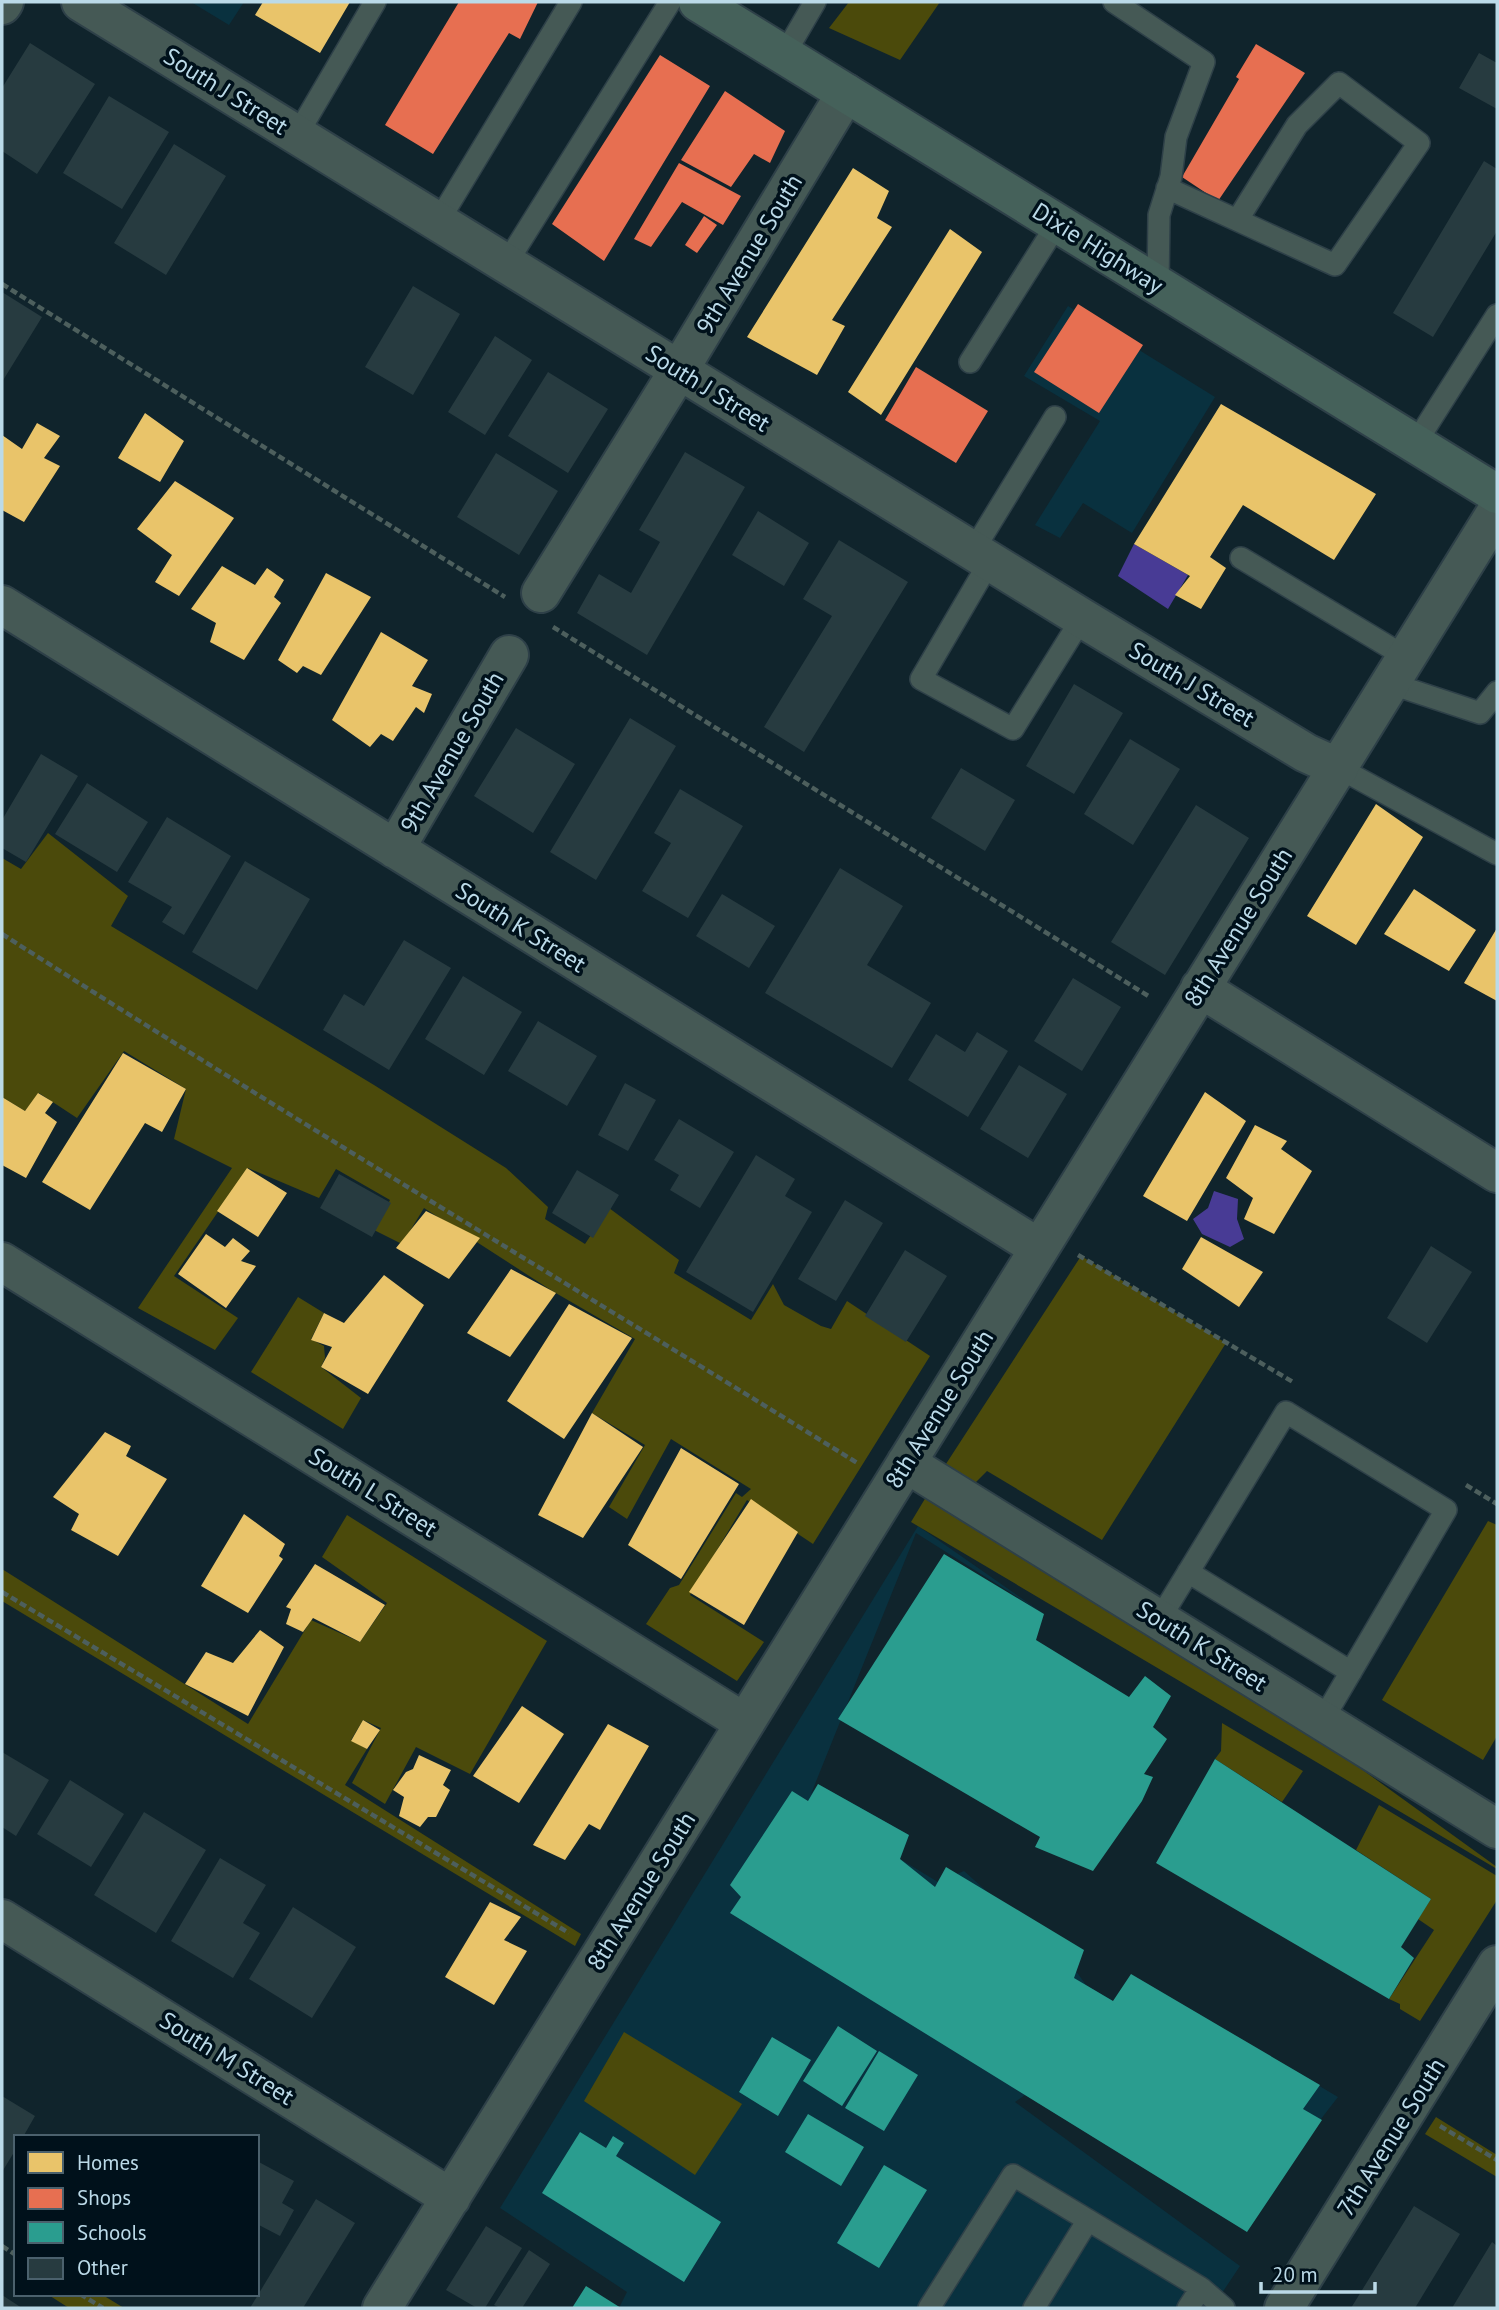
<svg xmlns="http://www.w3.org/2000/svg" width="1499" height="2310" font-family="'PT Sans',sans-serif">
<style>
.built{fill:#09313f}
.green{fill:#4b4a0b}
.water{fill:#483b95}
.homes{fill:#e9c46a}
.shops{fill:#e76f51}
.schools{fill:#2a9d8f}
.building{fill:#273b40}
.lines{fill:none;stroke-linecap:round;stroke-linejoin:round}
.service-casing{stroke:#2e4048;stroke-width:24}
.minor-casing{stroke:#2e4048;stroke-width:42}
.primary-casing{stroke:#2e4048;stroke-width:42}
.path{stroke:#4d5f5d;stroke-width:4.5;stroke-dasharray:7 3.5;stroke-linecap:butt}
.service{stroke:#455955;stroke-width:21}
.minor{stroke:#455955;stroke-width:38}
.primary{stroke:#45615a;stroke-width:38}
.labels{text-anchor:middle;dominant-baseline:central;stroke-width:7;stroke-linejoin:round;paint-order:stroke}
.street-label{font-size:24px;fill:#bbdae8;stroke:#00111b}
</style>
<rect width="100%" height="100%" fill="#10242c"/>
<path class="built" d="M191 2H244L229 25Z
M1068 306 1215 397 1132 533 1083 503 1060 538 1035 525 1100 421 1024 376Z
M918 1526 1044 1614 916 1533 811 1794 818 1784 909 1835 900 1859 938 1882 964 1871 1076 1971 1086 1985 1113 2001 1139 1979 1338 2097 1238 2226 1025 2095 1015 2102 1240 2266 1212 2308H619L627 2292 500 2208Z"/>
<path class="green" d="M849 2H940L900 60 829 28Z
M48 833 128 896 111 926 374 1085 506 1168 548 1207 545 1219 585 1244 609 1208 679 1260 674 1273 751 1320 773 1284 784 1305 821 1326 831 1329 847 1301 930 1356 813 1544 747 1500 690 1595 764 1642 737 1681 646 1624 670 1588 679 1585 736 1493 742 1497 751 1489 671 1439 627 1519 609 1507 645 1445 592 1413 635 1339 554 1292 424 1208 402 1244 374 1230 390 1200 336 1169 319 1198 248 1168 174 1276 238 1318 215 1350 138 1308 232 1168 174 1139 186 1089 124 1051 77 1118 39 1093 25 1111 2 1097V858L21 869Z
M1081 1256 1226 1343 1102 1540 987 1471 975 1483 949 1471 1497 1867V1869L911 1522 944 1467Z
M298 1297 324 1313 311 1339 324 1346 325 1358 321 1367 361 1398 343 1429 251 1372Z
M347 1515 547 1641 470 1774 416 1747 385 1804 352 1783 381 1728 363 1720 351 1740 367 1749 345 1785 581 1934 575 1946 2 1601V1569L248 1724 311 1620 360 1642 387 1603 322 1557Z
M1488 1521 1497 1525V1736L1483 1760 1382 1700Z
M1222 1723 1303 1771 1282 1802 1215 1759 1221 1751Z
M1379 1805 1497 1876V1900L1420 2021 1400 2009V2004L1389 1999 1434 1930 1418 1919 1431 1899 1356 1850Z
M624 2032 742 2104 695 2175 584 2101Z
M1436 2117 1497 2155V2177L1425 2134Z
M47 2294H101L124 2308H69Z"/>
<path class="water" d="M1134 544 1188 575 1168 609 1118 576Z
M1214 1191 1238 1199 1237 1219 1244 1239 1230 1247 1202 1234 1193 1219 1208 1208Z"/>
<path class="homes" d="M263 2H350L320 53 255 15Z
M853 168 889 191 877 218 892 227 832 320 845 326 817 375 747 337Z
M950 229 982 252 881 415 848 392Z
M1221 404 1376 494 1334 560 1243 505 1210 557 1226 568 1201 609 1175 595 1190 576 1134 544Z
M145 413 184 441 160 482 118 458Z
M37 423 60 436 44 458 60 466 24 522 2 510V435L22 449Z
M175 481 234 518 179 596 155 582 172 555 137 529Z
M222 566 255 585 267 568 284 580 274 597 281 603 244 660 210 642 216 623 191 609Z
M326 573 371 597 321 675 303 666 297 673 278 660Z
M381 632 428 660 412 686 432 694 424 713 416 707 393 741 381 734 370 747 332 720Z
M1376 804 1423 837 1356 945 1307 916Z
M1414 889 1476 930 1449 971 1384 934Z
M1497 928V1001L1464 983Z
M123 1053 186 1089 162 1132 145 1123 90 1210 42 1182Z
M1205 1092 1246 1121 1187 1221 1143 1196Z
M38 1093 53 1102 45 1113 57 1122 26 1178 2 1165V1097L25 1111Z
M1255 1125 1287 1141 1281 1149 1312 1171 1274 1234 1244 1219 1253 1198 1226 1178Z
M247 1168 287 1193 258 1237 217 1211Z
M426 1211 480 1238 449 1279 396 1248Z
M206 1234 225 1247 233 1238 250 1251 241 1261 256 1266 226 1308 178 1274Z
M1201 1237 1263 1272 1239 1307 1182 1269Z
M511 1269 556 1293 510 1357 467 1333Z
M384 1275 424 1305 368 1394 321 1367 332 1347 311 1340 324 1313 344 1323Z
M569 1304 632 1338 564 1439 507 1401Z
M592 1413 643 1447 583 1538 538 1515Z
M105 1432 131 1446 126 1456 167 1479 118 1556 71 1530 79 1514 53 1497Z
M681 1448 739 1484 681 1579 628 1545Z
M751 1499 798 1532 744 1625 689 1592Z
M244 1514 285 1544 279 1556 283 1559 248 1613 201 1586Z
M315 1564 385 1605 360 1642 313 1618 303 1632 286 1624 291 1609 286 1607Z
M260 1630 284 1647 248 1716 185 1684 206 1652 233 1663Z
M522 1706 564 1734 519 1803 473 1776Z
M363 1720 380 1730 367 1749 351 1741Z
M608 1724 649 1746 600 1830 589 1824 565 1860 533 1845Z
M419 1755 451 1770 443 1785 450 1790 436 1817H428L420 1827 399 1816 404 1797 393 1790 406 1772 413 1769Z
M490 1902 521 1917 504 1940 527 1951 494 2005 445 1977Z"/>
<path class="shops" d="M459 2H538L520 39 509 33 433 154 385 125Z
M1256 44 1305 73 1218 201 1182 177 1239 79 1236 77Z
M660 55 710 86 604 261 552 224Z
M725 91 785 131 770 163 754 154 731 187 681 160Z
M679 163 741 196 723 225 682 202 651 247 634 239Z
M704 216 717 225 697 253 685 245Z
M1078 304 1143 345 1099 413 1034 372Z
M916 367 988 411 956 463 885 420Z"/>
<path class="schools" d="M944 1554 1044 1614 1036 1640 1129 1697 1145 1676 1171 1696 1153 1727 1167 1739 1144 1774 1153 1777 1142 1801 1093 1871 1035 1847 1040 1837 838 1719Z
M1215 1759 1431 1899 1401 1947 1414 1958 1389 1999 1156 1863Z
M818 1784 909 1835 900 1859 935 1887 946 1867 1084 1950 1074 1978 1113 2001 1131 1974 1320 2085 1303 2109 1322 2120 1247 2232 730 1913 741 1897 730 1885 792 1791 808 1801Z
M838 2026 877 2051 842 2106 803 2081Z
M772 2037 811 2060 778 2116 739 2092Z
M879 2051 918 2075 884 2131 845 2108Z
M808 2114 864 2147 841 2186 785 2152Z
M580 2132 606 2148 613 2136 624 2143 616 2156 721 2222 684 2282 542 2193Z
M884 2165 927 2190 879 2268 837 2243Z
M586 2286 621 2308H572Z"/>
<path class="building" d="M30 43 95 84 37 174 2 151V88Z
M1479 53 1497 63V109L1459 88Z
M109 96 169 132 122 209 63 173Z
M174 144 226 176 166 275 114 243Z
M1484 161 1497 169V231L1433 337 1393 313Z
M413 286 460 314 413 395 365 367Z
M2 292 42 317 2 382Z
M495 336 532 360 485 435 448 412Z
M548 372 608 409 568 473 508 436Z
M685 452 745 487 647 655 577 613 599 574 631 593 660 542 639 530Z
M496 453 558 491 519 555 457 517Z
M758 511 809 543 784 586 732 555Z
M839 540 908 582 804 752 764 727 832 616 803 599Z
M1074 684 1123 713 1074 794 1026 766Z
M630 718 676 746 596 880 550 852Z
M516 728 575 764 533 833 474 796Z
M1130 739 1180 769 1133 845 1084 814Z
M41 754 78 776 26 862 2 848V820Z
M961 768 1015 800 985 851 931 818Z
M87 783 148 822 117 872 55 834Z
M680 789 743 826 688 918 642 891 671 843 654 833Z
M1196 805 1249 838 1165 975 1111 942Z
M167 817 231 856 184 935 162 922 172 907 128 882Z
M245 861 310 899 257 990 192 952Z
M840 868 903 906 867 965 931 1003 892 1068 765 993Z
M722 894 775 926 749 968 696 936Z
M404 940 451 968 389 1070 323 1030 344 994 364 1006Z
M463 976 522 1012 484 1075 425 1039Z
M1073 978 1121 1007 1082 1071 1034 1041Z
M538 1021 597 1056 567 1106 508 1071Z
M977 1032 1008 1051 968 1117 908 1080 936 1034 965 1052Z
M1019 1065 1067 1094 1028 1158 980 1129Z
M625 1083 656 1100 628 1151 598 1135Z
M679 1119 734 1152 700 1208 670 1190 679 1175 654 1160Z
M756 1155 795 1179 785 1196 812 1212 753 1312 686 1272Z
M577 1170 619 1195 593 1238 552 1213Z
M339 1174 391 1203 372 1237 320 1208Z
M845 1200 883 1223 836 1301 798 1279Z
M1431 1246 1472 1272 1427 1343 1387 1318Z
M905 1250 947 1276 906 1342 865 1316Z
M2 1752 49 1780 16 1836 2 1827Z
M70 1780 124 1814 91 1867 37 1834Z
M144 1812 206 1850 156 1933 94 1895Z
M220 1858 266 1885 243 1923 260 1933 233 1978 171 1941Z
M293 1907 356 1947 312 2018 249 1979Z
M2 2096 35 2116 23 2137H16V2149L2 2172Z
M257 2161 294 2181 282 2203 294 2210 280 2236 257 2224Z
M316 2199 355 2223 303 2308H250Z
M1414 2206 1460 2234 1415 2308H1351Z
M486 2226 522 2248 485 2308H477L446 2290Z
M1492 2242 1497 2246V2308H1452Z
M529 2250 550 2264 522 2308H500L494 2305Z
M2 2295 22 2308H2Z"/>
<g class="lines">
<defs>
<path id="service" d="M1114 2 1204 62 1176 137 1171 177 1159 215 1158 286
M784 55 815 2
M297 135 375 2
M1167 188 1335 265 1419 143 1339 83 1297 125 1238 219
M438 222 571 2
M506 264 670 2
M970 362 1057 224
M1415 444 1497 315
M973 551 1055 417
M1241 558 1406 657
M990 561 921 679 1013 729 1082 618
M1389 683 1480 713 1497 692
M1339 768 1497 854
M1188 1572 1351 1672
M1159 1620 1286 1412 1446 1510 1322 1721
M1201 2288 1224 2308
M929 2308 1013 2175 1201 2288 1188 2308
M1034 2308 1088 2220"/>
<path id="minor" d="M81 2 1082 618 1306 753 1339 768
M2 5 4 2
M541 593 679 370 846 93
M2 605 1039 1248
M395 849 509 655
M1200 988 1497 1173
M2 1262 745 1723
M906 1463 1497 1829
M2 1919 451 2198
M382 2308 1497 511
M1284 2308 1497 1965"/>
<path id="primary" d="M698 2 1497 494"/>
</defs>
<use href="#service" class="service-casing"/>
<use href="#minor" class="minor-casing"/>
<use href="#primary" class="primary-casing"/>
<path class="path" d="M2 284 505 597
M553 627 1150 997
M2 934C285 1115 574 1287 859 1464
M1078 1255 1293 1382
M1466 1485 1497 1504
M2 1592 569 1933
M1440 2126 1497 2160
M2 2246 16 2255
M80 2294 103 2308"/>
<use href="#service" class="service"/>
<use href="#minor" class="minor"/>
<use href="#primary" class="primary"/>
</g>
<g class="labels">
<g class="street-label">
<text transform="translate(226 91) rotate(32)">South J Street</text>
<text transform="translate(1098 248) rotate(32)">Dixie Highway</text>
<text transform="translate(749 254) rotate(-59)">9th Avenue South</text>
<text transform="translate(708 388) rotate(32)">South J Street</text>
<text transform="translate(1192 684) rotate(31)">South J Street</text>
<text transform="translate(452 752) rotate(-60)">9th Avenue South</text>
<text transform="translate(521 927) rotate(32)">South K Street</text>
<text transform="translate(1238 927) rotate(-58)">8th Avenue South</text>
<text transform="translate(939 1409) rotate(-58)">8th Avenue South</text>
<text transform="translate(373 1492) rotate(32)">South L Street</text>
<text transform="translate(1202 1646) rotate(32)">South K Street</text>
<text transform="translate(641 1891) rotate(-58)">8th Avenue South</text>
<text transform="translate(227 2058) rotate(32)">South M Street</text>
<text transform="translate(1391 2137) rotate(-58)">7th Avenue South</text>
</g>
</g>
<rect width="1499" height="2310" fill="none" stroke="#bbdae8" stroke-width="7"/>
<rect x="14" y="2135" width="245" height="161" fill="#00111b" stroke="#4b616d" stroke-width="2"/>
<rect x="28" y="2152" width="35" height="21" fill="#e9c46a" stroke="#4b616d" stroke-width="2"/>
<text x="77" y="2170" font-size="21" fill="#bbdae8">Homes</text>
<rect x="28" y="2188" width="35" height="21" fill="#e76f51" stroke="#4b616d" stroke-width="2"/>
<text x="77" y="2205" font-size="21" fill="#bbdae8">Shops</text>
<rect x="28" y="2222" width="35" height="21" fill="#2a9d8f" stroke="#4b616d" stroke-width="2"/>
<text x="77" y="2240" font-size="21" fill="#bbdae8">Schools</text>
<rect x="28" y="2258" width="35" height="21" fill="#273b40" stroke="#4b616d" stroke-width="2"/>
<text x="77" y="2275" font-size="21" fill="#bbdae8">Other</text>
<path d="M1261 2282v10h114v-10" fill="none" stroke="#bbdae8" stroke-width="3.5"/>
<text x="1272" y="2282" font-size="21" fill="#bbdae8" stroke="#00111b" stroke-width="5" paint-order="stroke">20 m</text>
</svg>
